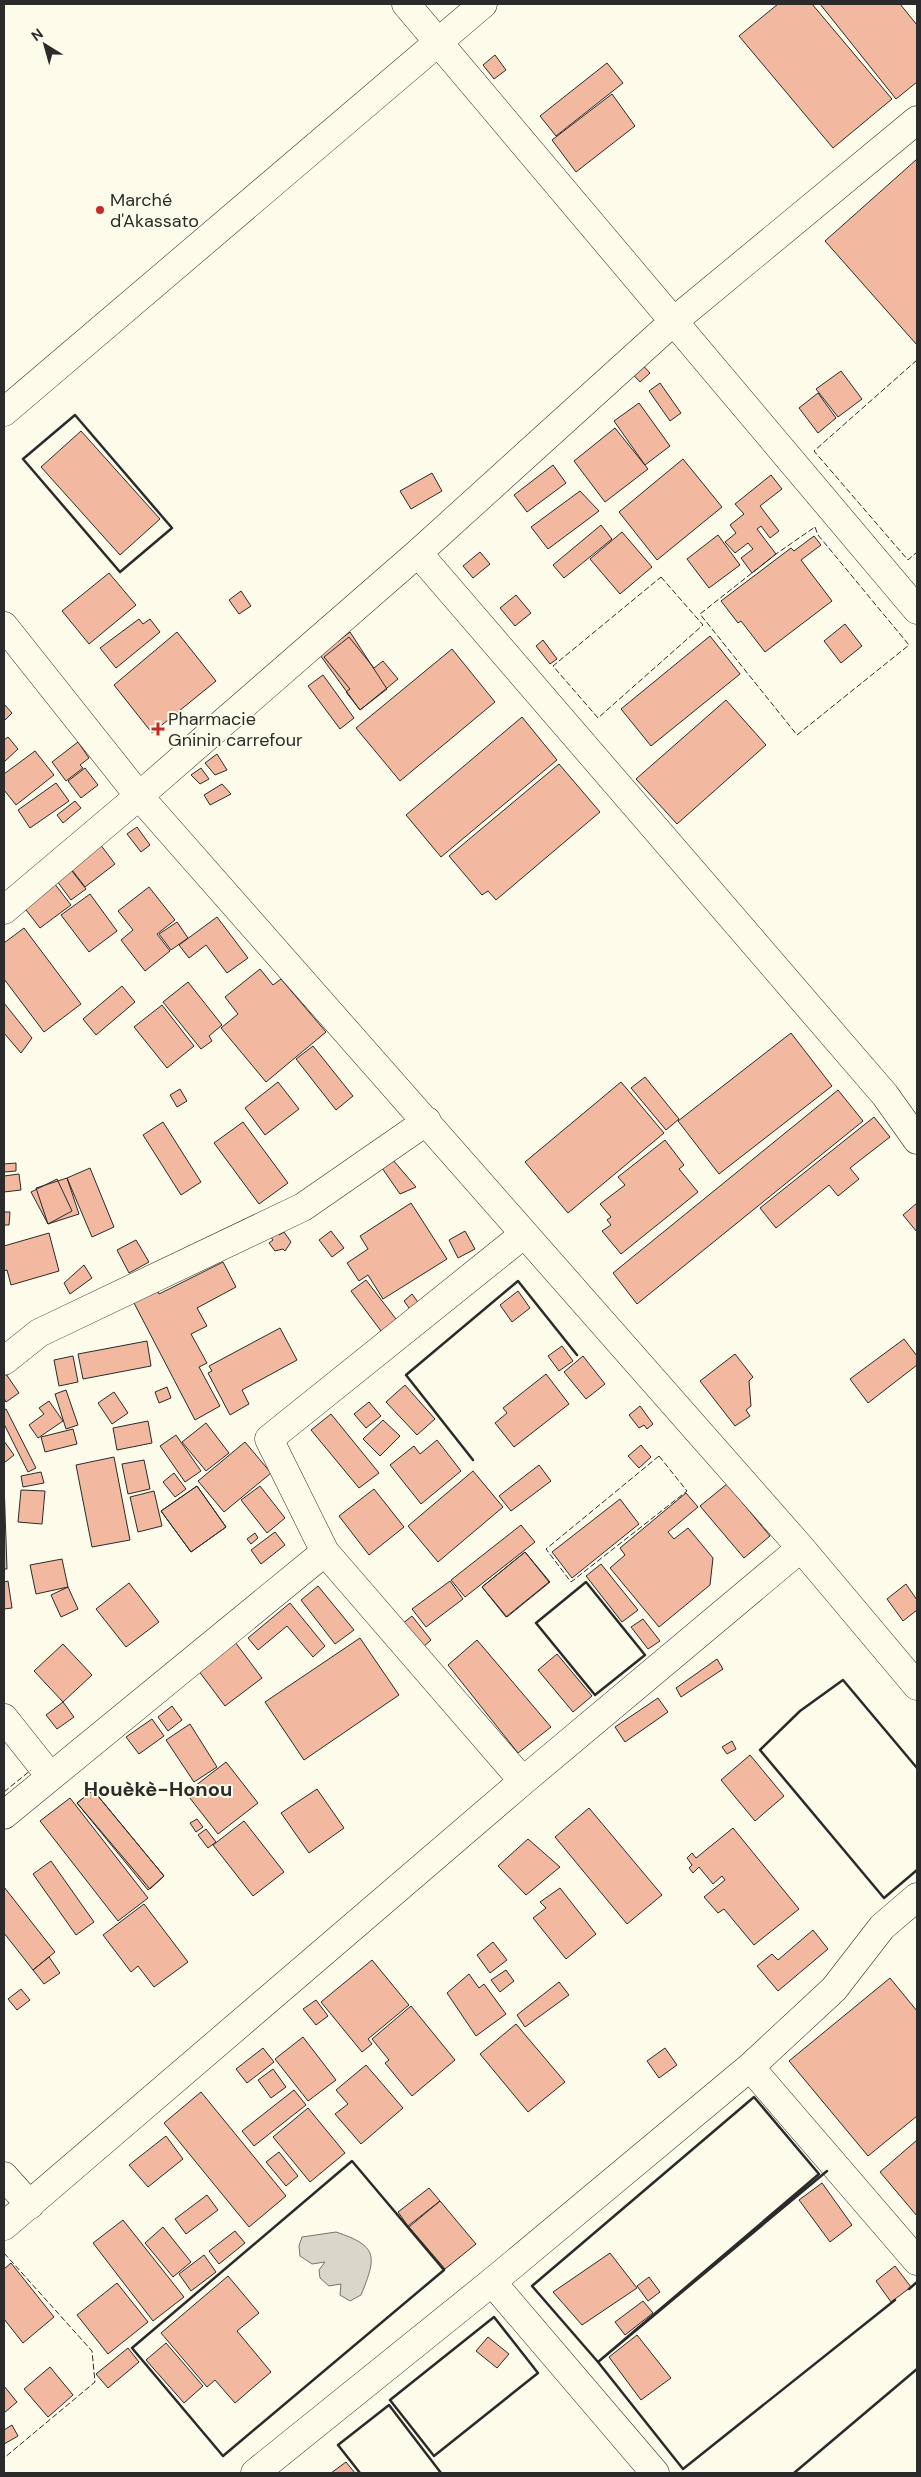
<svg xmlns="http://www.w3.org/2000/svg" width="921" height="2477" font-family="'DM Sans',sans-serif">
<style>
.water{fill:#d8d7c9;stroke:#74746e}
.building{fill:#f2b8a0;stroke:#2b2b2b}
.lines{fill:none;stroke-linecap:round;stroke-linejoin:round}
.minor-casing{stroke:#2b2b2b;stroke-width:29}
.minor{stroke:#fdfbea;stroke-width:28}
.fence{stroke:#2b2b2b;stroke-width:1;stroke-dasharray:6 2.5;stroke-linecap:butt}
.wall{stroke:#2b2b2b;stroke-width:2.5}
.poi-dot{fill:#c62828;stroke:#fdfbea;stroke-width:2}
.labels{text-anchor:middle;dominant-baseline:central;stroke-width:4;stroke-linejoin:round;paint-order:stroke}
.poi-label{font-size:18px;fill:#2b2b2b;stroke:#fdfbea;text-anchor:start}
.quarter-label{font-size:20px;font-weight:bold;fill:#2b2b2b;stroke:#fdfbea}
</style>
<rect width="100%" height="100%" fill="#fdfbea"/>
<path class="water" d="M336 2232C378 2246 377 2256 361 2295L350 2301 340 2295 341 2284 329 2286 320 2278 319 2270 325 2262 312 2264 300 2256 299 2246 302 2237Z"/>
<path class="building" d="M778 4H812L892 99 833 148 739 36Z
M820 4H900L917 25V82L896 99Z
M495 55 506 70 494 79 483 65Z
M607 63 623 83 556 136 540 116Z
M612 94 635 126 576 172 552 140Z
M917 159V345L825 241Z
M637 359 650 373 640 382 627 368Z
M841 371 862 399 838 417 816 389Z
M660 383 681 413 670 421 649 391Z
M818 393 836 418 818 433 799 408Z
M639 403 670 446 645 465 614 421Z
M615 428 648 469 605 502 574 461Z
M81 431 160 519 120 555 41 467Z
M683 459 722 507 657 560 619 512Z
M553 465 566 483 527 512 514 495Z
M432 473 442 491 411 509 400 491Z
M771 475 782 489 760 506 779 531 770 538 761 526 757 529 776 554 752 573 741 558 753 549 748 543 735 553 725 542 736 533 730 525 744 514 735 504Z
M580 491 599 511 548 549 531 527Z
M601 525 612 539 564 578 553 565Z
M622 532 652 567 620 594 590 559Z
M718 535 740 565 709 588 687 559Z
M814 536 821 545 801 560 832 601 765 652 741 621 738 623 721 601 791 548 794 551Z
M480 552 490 564 473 578 463 566Z
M109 573 136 605 89 644 62 611Z
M241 591 251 606 239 614 229 600Z
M516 595 531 613 515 626 500 608Z
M139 619 143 624 150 619 160 632 116 668 100 648Z
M845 624 862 646 841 663 824 641Z
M177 632 216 681 152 733 114 685Z
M350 632 387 689 360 710 320 655Z
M710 636 740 674 651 746 621 709Z
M349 637 374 668 383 661 398 679 360 710 346 692 350 689 324 657Z
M543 640 557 659 550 664 536 646Z
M452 649 495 702 400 781 356 728Z
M323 675 354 718 340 729 308 686Z
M726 700 766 745 677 824 636 779Z
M4 704 12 713 4 721Z
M522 717 557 760 441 857 406 815Z
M8 737 18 749 4 762V740Z
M78 742 89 758 80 765 83 768 66 781 52 762Z
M35 751 54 775 16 805 4 790V774Z
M217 754 227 770 215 775 205 763Z
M559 764 600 812 496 900 488 891 482 895 449 856Z
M85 768 98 785 81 798 68 781Z
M201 768 209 779 200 784 191 775Z
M56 783 69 801 30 828 18 810Z
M222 784 231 794 210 805 204 795Z
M75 801 81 808 63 823 57 815Z
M137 827 150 845 141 852 127 834Z
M100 844 115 864 85 887 69 866Z
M68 866 86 889 71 900 54 877Z
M54 883 71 905 40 928 23 906Z
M149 887 175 920 157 934 170 951 145 971 121 940 133 930 118 911Z
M90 894 117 931 89 952 61 915Z
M217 917 248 958 227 973 206 945 189 958 179 945Z
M177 922 188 938 171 950 159 934Z
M24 928 81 1004 44 1032 4 979V943Z
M260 969 273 985 281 979 326 1032 266 1082 221 1028 238 1014 225 997Z
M188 982 222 1025 209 1036 212 1041 201 1049 163 1002Z
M122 986 135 1002 96 1035 83 1019Z
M4 1003 32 1038 21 1053 4 1033Z
M162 1005 194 1046 167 1068 134 1027Z
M791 1033 832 1086 719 1174 678 1121Z
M313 1046 353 1096 336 1110 296 1059Z
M645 1077 679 1119 666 1130 631 1088Z
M278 1082 299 1109 265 1135 245 1108Z
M621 1082 664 1133 568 1213 525 1162Z
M180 1089 187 1101 177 1107 170 1095Z
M838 1090 863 1121 637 1304 613 1273Z
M874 1117 890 1137 850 1168 859 1179 838 1196 829 1185 776 1228 760 1208Z
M163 1122 201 1182 181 1195 143 1135Z
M243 1122 288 1183 259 1204 214 1143Z
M665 1140 684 1165 679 1169 698 1192 621 1254 602 1231 611 1225 607 1220 611 1217 600 1204 625 1185 618 1177Z
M393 1160 416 1187 400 1194 382 1168Z
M16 1163V1171L4 1172V1164Z
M90 1168 114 1227 92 1237 67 1178Z
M19 1174 21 1190 4 1192V1176Z
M67 1178 79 1214 48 1224 36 1188Z
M57 1179 72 1211 48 1224 31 1192Z
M411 1203 447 1259 383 1299 368 1275 359 1281 347 1263 368 1249 360 1236Z
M917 1203V1232L903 1215Z
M4 1212H10L9 1225H4Z
M276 1231 279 1235 284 1232 291 1242 285 1251 283 1249 275 1251 269 1243 273 1240 270 1236Z
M331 1231 344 1248 332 1257 319 1240Z
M465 1231 475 1249 458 1258 449 1240Z
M49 1233 59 1271 11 1285 7 1270 4 1271V1246Z
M136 1240 149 1262 129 1273 117 1250Z
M223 1262 236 1287 197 1308 207 1326 191 1334 207 1363 199 1367 220 1406 195 1420 134 1303 157 1290 159 1294Z
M84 1265 92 1278 70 1294 64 1283Z
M366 1280 399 1323 384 1335 351 1291Z
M518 1291 530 1308 512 1322 500 1305Z
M412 1294 420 1305 412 1312 404 1301Z
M280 1328 297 1360 242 1390 249 1404 230 1415 208 1373 212 1371 209 1366Z
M904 1339 917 1356V1365L868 1403 850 1379Z
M147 1341 151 1366 83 1379 78 1354Z
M562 1346 573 1361 559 1371 548 1356Z
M735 1354 753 1377 749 1381 751 1406 746 1410 750 1416 735 1426 700 1381Z
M73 1356 78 1382 59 1386 54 1360Z
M583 1356 605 1384 586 1399 564 1372Z
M6 1374 19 1393 6 1402 4 1398V1375Z
M546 1374 569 1404 514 1447 495 1423 507 1413 503 1408Z
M405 1385 435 1419 417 1435 386 1402Z
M167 1387 171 1398 159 1403 155 1392Z
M66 1390 78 1425 66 1429 55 1394Z
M114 1392 128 1413 112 1424 98 1403Z
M49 1401 63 1421 38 1438 29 1425 44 1414 39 1408Z
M369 1402 381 1416 366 1428 354 1414Z
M640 1406 653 1424 647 1429 644 1425 639 1428 629 1415Z
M6 1409 36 1468 28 1472 4 1424V1410Z
M331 1414 379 1473 359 1488 311 1430Z
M383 1420 400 1436 380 1456 363 1439Z
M148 1421 152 1443 117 1450 113 1428Z
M206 1423 229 1453 206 1471 182 1442Z
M73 1429 77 1444 45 1452 41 1437Z
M176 1435 201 1471 185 1482 160 1446Z
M437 1440 461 1471 421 1504 390 1465 414 1446 420 1454Z
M4 1441 14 1455 4 1463Z
M245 1442 271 1473 224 1512 198 1481Z
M641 1445 651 1457 639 1468 628 1456Z
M114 1457 130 1540 92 1547 76 1465Z
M144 1460 150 1489 128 1494 122 1464Z
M539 1465 551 1481 511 1511 499 1496Z
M473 1471 503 1507 438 1562 408 1526Z
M41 1472 44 1483 23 1487 21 1476Z
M174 1473 186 1489 175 1497 163 1482Z
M4 1483 7 1569H4Z
M727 1484 770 1536 744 1558 700 1506Z
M197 1486 226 1527 191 1552 161 1511Z
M197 1486 226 1527 191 1552 161 1511Z
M260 1486 285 1518 267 1533 241 1500Z
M374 1489 404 1527 369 1555 339 1516Z
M21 1490 45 1491 42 1524 18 1522Z
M154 1491 162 1526 138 1532 130 1497Z
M686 1493 698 1507 668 1532 674 1539 688 1528 713 1558 710 1585 659 1627 610 1568 625 1555 620 1548Z
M620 1499 639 1524 572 1578 552 1552Z
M521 1525 535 1542 465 1597 451 1580Z
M275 1532 285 1545 261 1564 251 1550Z
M255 1533 258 1538 251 1544 247 1539Z
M525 1552 550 1582 507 1617 482 1587Z
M525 1552 549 1582 506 1617 482 1587Z
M62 1559 68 1587 36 1594 30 1565Z
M601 1564 638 1610 622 1622 586 1576Z
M8 1581 12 1608 4 1609V1582Z
M450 1581 463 1599 426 1627 412 1609Z
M129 1583 159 1622 126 1647 96 1609Z
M906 1584 917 1600V1610L903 1621 887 1599Z
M318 1586 354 1630 335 1644 301 1600Z
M68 1587 78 1609 61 1617 51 1595Z
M290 1603 325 1646 313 1657 287 1626 258 1650 248 1638Z
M412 1616 431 1640 422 1648 402 1624Z
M643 1619 660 1641 648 1649 631 1627Z
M360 1638 399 1695 304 1760 265 1702Z
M477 1640 551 1727 518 1753 448 1665Z
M235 1642 262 1678 225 1706 198 1670Z
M63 1644 92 1675 63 1702 34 1671Z
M557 1654 592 1696 573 1712 538 1670Z
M717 1659 723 1669 681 1697 676 1688Z
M658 1698 668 1712 625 1742 615 1727Z
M63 1702 74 1717 57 1729 46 1715Z
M172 1706 182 1720 168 1731 158 1717Z
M152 1719 164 1736 139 1754 126 1737Z
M190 1724 217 1767 194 1782 166 1740Z
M732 1741 736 1749 727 1754 722 1747Z
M750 1755 784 1796 755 1821 721 1780Z
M226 1762 258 1803 218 1834 186 1793Z
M317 1789 344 1828 309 1853 281 1813Z
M93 1790 164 1876 148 1890 77 1803Z
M93 1790 164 1876 150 1889 77 1803Z
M70 1798 148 1898 118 1921 40 1821Z
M589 1808 662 1895 627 1924 555 1837Z
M197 1819 203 1827 196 1832 190 1823Z
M244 1821 284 1872 253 1896 213 1845Z
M733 1828 799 1909 754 1945 724 1909 718 1913 704 1897 725 1880 722 1876 713 1884 699 1867 693 1873 689 1868 692 1865 687 1858 692 1853 696 1858Z
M206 1829 216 1842 208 1848 198 1835Z
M528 1839 560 1867 526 1895 498 1866Z
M51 1861 94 1922 76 1935 33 1874Z
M4 1887 55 1952 33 1970 4 1933Z
M560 1888 596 1934 566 1959 533 1918 546 1908 540 1902Z
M144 1904 188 1962 154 1987 138 1966 131 1972 103 1935Z
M813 1930 828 1949 778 1991 757 1966 772 1954 778 1960Z
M493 1942 507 1960 490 1973 477 1955Z
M49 1957 60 1973 44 1984 33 1970Z
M372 1960 409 2005 368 2039 372 2044 362 2052 321 2002Z
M506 1970 514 1981 500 1992 491 1980Z
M469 1974 479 1988 484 1984 506 2014 476 2036 447 1993Z
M890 1978 917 2011V2116L868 2156 789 2061Z
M559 1982 569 1995 525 2027 517 2015Z
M21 1989 30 2000 17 2010 8 1999Z
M316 2000 328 2016 316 2025 303 2009Z
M411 2006 455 2060 412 2096 385 2063 389 2060 372 2039Z
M516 2024 565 2082 528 2112 480 2054Z
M303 2037 336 2080 308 2101 275 2059Z
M263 2048 274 2062 247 2083 236 2069Z
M665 2048 677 2065 659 2078 647 2061Z
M366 2065 403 2108 361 2144 335 2114 348 2104 336 2090Z
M273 2069 286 2087 271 2098 258 2080Z
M294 2090 306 2105 254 2146 242 2131Z
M201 2092 286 2196 249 2227 164 2123Z
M308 2108 345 2153 310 2182 273 2137Z
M166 2136 183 2159 148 2187 129 2165Z
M917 2140V2216L880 2172Z
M279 2152 298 2176 286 2186 266 2162Z
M822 2183 852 2225 830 2242 799 2200Z
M429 2188 440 2201 408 2226 398 2212Z
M207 2195 218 2210 186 2234 175 2219Z
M440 2201 476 2244 445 2269 409 2227Z
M123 2220 184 2297 153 2321 93 2243Z
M163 2227 191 2262 173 2277 145 2243Z
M235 2231 245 2243 219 2264 209 2251Z
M610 2253 637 2288 582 2325 553 2292Z
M204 2255 216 2272 191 2291 179 2274Z
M11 2263 54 2317 23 2343 4 2319V2269Z
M895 2266 911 2287 891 2302 876 2281Z
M228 2276 259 2313 237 2331 271 2372 235 2403 215 2380 207 2387 161 2333Z
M649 2277 660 2292 648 2301 637 2286Z
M117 2283 148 2322 108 2354 77 2315Z
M643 2301 653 2313 625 2335 615 2322Z
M637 2335 671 2378 641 2400 609 2357Z
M488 2337 509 2354 497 2368 476 2351Z
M166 2343 203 2386 184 2403 146 2360Z
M128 2348 139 2362 108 2388 96 2374Z
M50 2367 73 2395 48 2417 24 2389Z
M4 2386 17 2402 4 2413Z
M12 2425 18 2436 4 2444V2430Z
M346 2462 355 2473H331Z"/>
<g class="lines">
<defs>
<path id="minor" d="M406 4 917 610
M4 412 483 4
M418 553 885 1095 917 1140
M4 626 139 796 801 1548 917 1686
M4 910 139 796 418 553 674 321 917 120
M4 1361 39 1333 303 1207 427 1121
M4 1718 50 1776
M523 1781 325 1552 269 1439 523 1235
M4 1815 325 1552
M750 2067 917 2261
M4 2176 30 2205
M4 2226 523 1781 801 1548
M492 2282 655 2473
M255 2473 492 2282 750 2067 834 1989 882 1927 917 1897"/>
</defs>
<use href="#minor" class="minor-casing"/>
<use href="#minor" class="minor"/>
<path class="fence" d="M917 360 814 451 908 560 917 552
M815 527 818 535 909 645 797 735 700 614 776 554Z
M661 577 703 625 598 718 553 666Z
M659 1456 687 1491 571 1582 546 1549Z
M4 1792 31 1770
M4 2253 92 2351 95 2382 4 2458"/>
<path class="wall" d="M75 415 172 528 120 572 23 459Z
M473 1460 406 1375 518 1281 577 1355
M586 1582 645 1655 595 1695 536 1623Z
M917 1768 843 1680 800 1711 760 1750 884 1898 917 1870
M754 2097 819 2174 598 2362 532 2286Z
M352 2161 444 2270 223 2456 132 2348Z
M827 2171 598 2362 683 2469 895 2300
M909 2289 917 2282
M494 2317 538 2373 434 2456 390 2400Z
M360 2473 338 2445 389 2405 441 2473
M794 2473 917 2369"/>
</g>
<g class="poi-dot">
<circle cx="100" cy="210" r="5"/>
<path d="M155.5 721.5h5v5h5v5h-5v5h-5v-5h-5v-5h5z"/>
</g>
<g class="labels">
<g class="poi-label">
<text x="110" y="200">Marché<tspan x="110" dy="21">d'Akassato</tspan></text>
<text x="168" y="719">Pharmacie<tspan x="168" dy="21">Gninin carrefour</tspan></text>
</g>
<g class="quarter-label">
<text x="158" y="1789">Houèkè-Honou</text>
</g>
</g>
<rect width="921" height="2477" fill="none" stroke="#2b2b2b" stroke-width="10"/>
<g transform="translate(45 45) rotate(323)" stroke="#fdfbea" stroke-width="4" paint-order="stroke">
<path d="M0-4L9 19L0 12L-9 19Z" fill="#2b2b2b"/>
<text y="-8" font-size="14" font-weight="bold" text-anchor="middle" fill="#2b2b2b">N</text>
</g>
</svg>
